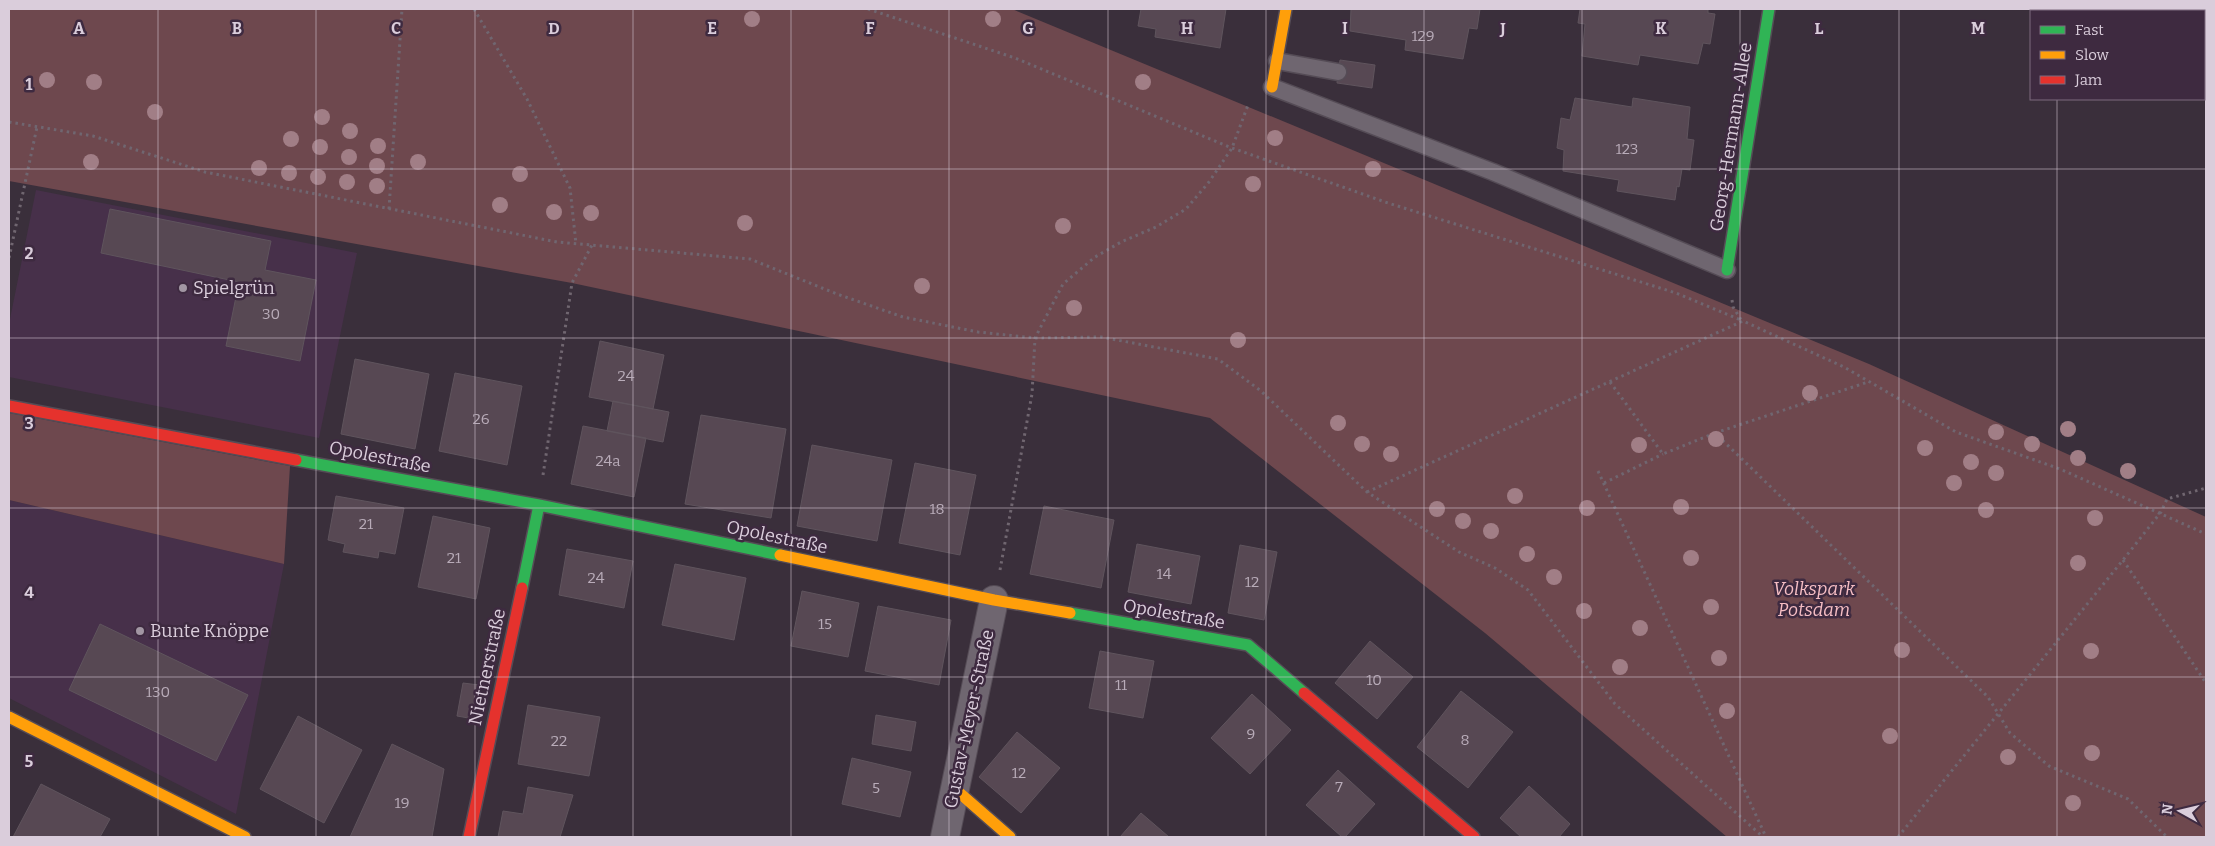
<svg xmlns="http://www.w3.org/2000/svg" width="2215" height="846" font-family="Bitter,serif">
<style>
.built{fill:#47304a}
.green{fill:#6e484e}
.building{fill:#574853;stroke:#5f545d}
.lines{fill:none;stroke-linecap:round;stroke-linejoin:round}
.lane-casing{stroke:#554c56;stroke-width:19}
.street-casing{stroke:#554c56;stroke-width:30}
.fast-casing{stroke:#554c56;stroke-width:14}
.slow-casing{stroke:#554c56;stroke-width:14}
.jam-casing{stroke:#554c56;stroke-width:14}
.path{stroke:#706670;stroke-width:3;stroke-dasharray:2.5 4;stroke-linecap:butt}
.lane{stroke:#6f6670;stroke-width:16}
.street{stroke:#6f6670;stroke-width:28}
.fast{stroke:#30b455;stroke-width:11}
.slow{stroke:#ff9f0a;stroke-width:11}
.jam{stroke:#e5322d;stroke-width:11}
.tree{fill:#a17e86}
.grid{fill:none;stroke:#dacddb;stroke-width:1;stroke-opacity:0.55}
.poi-dot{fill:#a296a3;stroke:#3e2a40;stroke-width:2}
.labels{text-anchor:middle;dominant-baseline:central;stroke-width:5;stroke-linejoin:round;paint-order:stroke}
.number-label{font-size:15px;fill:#b9acb9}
.street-label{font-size:18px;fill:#dacddb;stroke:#3e2a40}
.poi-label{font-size:18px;fill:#dacddb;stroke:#3e2a40;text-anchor:start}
.park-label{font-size:18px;font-style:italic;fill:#f6bec4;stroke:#3e2a40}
.grid-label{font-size:16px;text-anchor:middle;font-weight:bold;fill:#dacddb;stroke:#3e2a40;stroke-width:5;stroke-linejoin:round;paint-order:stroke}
</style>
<rect width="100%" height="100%" fill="#3a2f3b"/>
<path class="built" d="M36 190 357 253 319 438 9 377V324Z
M9 500 284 564 236 814 9 698Z"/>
<path class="green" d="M9 9H1012L1869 364 2206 517V837H1727L1485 633 1210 418 572 283 9 181Z
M9 413 290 466 284 564 9 500Z"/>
<path class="building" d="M1141 9H1226L1220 48 1155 37 1156 29 1138 26Z
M1351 9H1480L1477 29 1469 28 1463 59 1405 50 1406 40 1350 31Z
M1580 9H1708V13L1715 14 1710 44 1703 43 1698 64 1640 55 1638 65 1582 56 1585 24 1578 23Z
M1340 60 1375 65 1372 88 1337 83Z
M1575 98 1632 107 1633 98 1690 107 1687 139 1694 140 1690 170 1682 169 1679 187 1677 186 1675 200 1617 191 1619 180 1563 171 1564 150 1557 148 1561 118 1570 120Z
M110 209 271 241 265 270 316 280 300 361 226 346 239 282 101 253Z
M600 341 664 355 653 409 589 397Z
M355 359 429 374 415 449 341 434Z
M455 373 522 386 507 465 439 451Z
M613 401 669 412 663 442 607 431Z
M701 415 786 429 771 518 685 504Z
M583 426 646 438 634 497 571 484Z
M812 445 892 460 877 541 797 526Z
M915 463 976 475 960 555 899 543Z
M336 496 404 508 395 554 379 551 378 558 343 552 345 544 328 540Z
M1044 506 1114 520 1101 588 1030 574Z
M433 516 490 528 476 599 418 587Z
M1137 544 1200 556 1191 604 1128 592Z
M1240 545 1277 552 1264 620 1228 613Z
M567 549 633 561 624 608 559 595Z
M675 564 746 578 734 640 662 625Z
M802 591 859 603 848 657 791 646Z
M878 606 951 620 939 685 865 671Z
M100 624 248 695 216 761 69 690Z
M1370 641 1413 677 1377 719 1335 683Z
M1100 651 1154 661 1143 718 1089 708Z
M463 683 479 685 474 719 457 716Z
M1461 691 1513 732 1468 788 1417 747Z
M1252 694 1291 730 1250 774 1211 738Z
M528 705 600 717 589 776 518 764Z
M876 715 916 722 911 751 872 744Z
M298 716 362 750 324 823 260 789Z
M1017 732 1060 768 1021 813 979 777Z
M392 744 444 769 432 837H350Z
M852 758 911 772 900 817 842 804Z
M1338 770 1375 804 1345 837H1342L1306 805Z
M41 784 110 819 100 837H13Z
M1529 786 1570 824 1559 837H1521L1500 818Z
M528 787 573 795 560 837H498L503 811 523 814Z
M1141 813 1169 837H1120Z"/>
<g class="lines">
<defs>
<path id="lane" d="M1277 61 1338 72
M1272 87 1493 172 1727 270"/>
<path id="street" d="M945 837 994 600"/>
<path id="fast" d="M1727 270 1769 9
M296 460 539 505 780 555
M522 588 539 505
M1070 613 1248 645 1304 693"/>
<path id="slow" d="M1272 87 1286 9
M780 555 994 600 1070 613
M9 717 245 837
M955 789 1010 837"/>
<path id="jam" d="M9 406 296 460
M1304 693 1474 837
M469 837 522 588"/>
</defs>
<use href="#lane" class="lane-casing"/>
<use href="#street" class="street-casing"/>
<use href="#fast" class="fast-casing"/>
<use href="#slow" class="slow-casing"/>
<use href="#jam" class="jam-casing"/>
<path class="path" d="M474 9 527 99 570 188 576 244
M868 9 1015 58 1232 148 1388 203 1676 293 1743 321
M9 122 93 136 205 172 557 242 750 259 837 294 903 317 978 332 1035 338 1101 337 1218 359 1261 391 1367 492 1459 552 1495 568 1528 590 1615 704 1763 837
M389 209 402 9
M9 258 37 127
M1732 300 1733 307 1742 321
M1610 382 1663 454 1715 433 1988 697 2010 733 2049 766 2128 799 2167 837
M1715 433 1868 382
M1598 471 1766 837
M543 475 572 283 592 245
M1604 483 1663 454
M1367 492 1743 321 1844 367 1956 432 2060 469 2206 534
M2123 560 2206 683
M1000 570 1032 394 1035 338 1063 284 1095 257 1121 242 1156 227 1186 209 1209 182 1232 148 1248 105
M1898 837 2123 560 2161 512 2167 499 2206 488"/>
<use href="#lane" class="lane"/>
<use href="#street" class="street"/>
<use href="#fast" class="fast"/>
<use href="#slow" class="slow"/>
<use href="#jam" class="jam"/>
</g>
<g class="tree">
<circle cx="752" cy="19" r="8"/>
<circle cx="993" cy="19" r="8"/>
<circle cx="47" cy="80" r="8"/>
<circle cx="94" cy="82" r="8"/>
<circle cx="1143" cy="82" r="8"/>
<circle cx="155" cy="112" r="8"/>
<circle cx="322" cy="117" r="8"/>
<circle cx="350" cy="131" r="8"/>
<circle cx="1275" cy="138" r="8"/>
<circle cx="291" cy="139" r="8"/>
<circle cx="378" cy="146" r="8"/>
<circle cx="320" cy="147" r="8"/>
<circle cx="349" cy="157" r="8"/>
<circle cx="91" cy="162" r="8"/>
<circle cx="418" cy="162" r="8"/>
<circle cx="377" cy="166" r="8"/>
<circle cx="259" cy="168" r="8"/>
<circle cx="1373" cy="169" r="8"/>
<circle cx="289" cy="173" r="8"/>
<circle cx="520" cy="174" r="8"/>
<circle cx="318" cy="177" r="8"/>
<circle cx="347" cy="182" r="8"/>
<circle cx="1253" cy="184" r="8"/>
<circle cx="377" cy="186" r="8"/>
<circle cx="500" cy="205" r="8"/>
<circle cx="554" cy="212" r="8"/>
<circle cx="591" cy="213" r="8"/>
<circle cx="745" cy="223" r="8"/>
<circle cx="1063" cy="226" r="8"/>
<circle cx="922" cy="286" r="8"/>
<circle cx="1074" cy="308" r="8"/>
<circle cx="1238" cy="340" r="8"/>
<circle cx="1810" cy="393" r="8"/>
<circle cx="1338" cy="423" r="8"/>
<circle cx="2068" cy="429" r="8"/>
<circle cx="1996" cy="432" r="8"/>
<circle cx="1716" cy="439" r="8"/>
<circle cx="1362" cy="444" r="8"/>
<circle cx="2032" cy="444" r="8"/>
<circle cx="1639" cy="445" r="8"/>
<circle cx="1925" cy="448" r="8"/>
<circle cx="1391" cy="454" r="8"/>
<circle cx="2078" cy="458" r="8"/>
<circle cx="1971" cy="462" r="8"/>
<circle cx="2128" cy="471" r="8"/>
<circle cx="1996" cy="473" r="8"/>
<circle cx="1954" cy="483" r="8"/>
<circle cx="1515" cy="496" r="8"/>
<circle cx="1681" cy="507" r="8"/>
<circle cx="1587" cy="508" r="8"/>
<circle cx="1437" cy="509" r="8"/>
<circle cx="1986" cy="510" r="8"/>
<circle cx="2095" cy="518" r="8"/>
<circle cx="1463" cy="521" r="8"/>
<circle cx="1491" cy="531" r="8"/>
<circle cx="1527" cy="554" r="8"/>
<circle cx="1691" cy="558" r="8"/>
<circle cx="2078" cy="563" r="8"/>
<circle cx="1554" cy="577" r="8"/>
<circle cx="1711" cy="607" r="8"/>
<circle cx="1584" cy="611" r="8"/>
<circle cx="1640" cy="628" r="8"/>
<circle cx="1902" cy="650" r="8"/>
<circle cx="2091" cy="651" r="8"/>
<circle cx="1719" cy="658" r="8"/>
<circle cx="1620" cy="667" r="8"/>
<circle cx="1727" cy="711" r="8"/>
<circle cx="1890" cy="736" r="8"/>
<circle cx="2092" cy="753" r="8"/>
<circle cx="2008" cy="757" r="8"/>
<circle cx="2073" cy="803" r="8"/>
</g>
<path class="grid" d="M158 9V837M316 9V837M475 9V837M633 9V837M791 9V837M949 9V837M1108 9V837M1266 9V837M1424 9V837M1582 9V837M1740 9V837M1899 9V837M2057 9V11M2057 99V837M9 169H2206M9 338H2206M9 508H2206M9 677H2206"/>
<g class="poi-dot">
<circle cx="183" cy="288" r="5"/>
<circle cx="140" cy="631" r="5"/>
</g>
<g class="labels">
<g class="number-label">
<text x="1423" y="36">129</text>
<text x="1627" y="149">123</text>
<text x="271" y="314">30</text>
<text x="626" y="376">24</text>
<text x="481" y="419">26</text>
<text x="608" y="461">24a</text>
<text x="937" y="509">18</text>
<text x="366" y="524">21</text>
<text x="454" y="558">21</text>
<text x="1164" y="574">14</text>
<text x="596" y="578">24</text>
<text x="1252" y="582">12</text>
<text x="825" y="624">15</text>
<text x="1374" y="680">10</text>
<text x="1121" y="685">11</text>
<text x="158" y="692">130</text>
<text x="1251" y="734">9</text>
<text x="1465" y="740">8</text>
<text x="559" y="741">22</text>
<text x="1019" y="773">12</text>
<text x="1339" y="787">7</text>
<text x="876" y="788">5</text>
<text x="402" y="803">19</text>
</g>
<g class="street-label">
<text transform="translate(1731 137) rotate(-81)">Georg-Hermann-Allee</text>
<text transform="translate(380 457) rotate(11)">Opolestraße</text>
<text transform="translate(777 537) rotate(12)">Opolestraße</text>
<text transform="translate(1174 614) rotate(10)">Opolestraße</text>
<text transform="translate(487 667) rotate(-78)">Nietnerstraße</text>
<text transform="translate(969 719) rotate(-78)">Gustav-Meyer-Straße</text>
</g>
<g class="poi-label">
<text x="193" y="288">Spielgrün</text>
<text x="150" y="631">Bunte Knöppe</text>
</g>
<g class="park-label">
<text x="1814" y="589">Volkspark<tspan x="1814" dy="21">Potsdam</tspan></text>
</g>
</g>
<g class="grid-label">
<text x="79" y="34">A</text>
<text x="237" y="34">B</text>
<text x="396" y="34">C</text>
<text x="554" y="34">D</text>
<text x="712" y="34">E</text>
<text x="870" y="34">F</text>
<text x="1028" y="34">G</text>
<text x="1187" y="34">H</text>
<text x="1345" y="34">I</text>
<text x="1503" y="34">J</text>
<text x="1661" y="34">K</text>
<text x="1819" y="34">L</text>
<text x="1978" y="34">M</text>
<text x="29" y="90">1</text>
<text x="29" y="259">2</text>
<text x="29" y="429">3</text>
<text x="29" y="598">4</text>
<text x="29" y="767">5</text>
</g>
<rect width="2215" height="846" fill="none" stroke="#dacddb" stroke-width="20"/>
<rect x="2030" y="10" width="175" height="90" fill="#3e2a40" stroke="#7c6b7e"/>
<rect x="2040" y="26" width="25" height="8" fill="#30b455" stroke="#7c6b7e"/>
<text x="2075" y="35" font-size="15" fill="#dacddb">Fast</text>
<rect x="2040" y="51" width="25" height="8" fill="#ff9f0a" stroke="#7c6b7e"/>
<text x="2075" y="60" font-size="15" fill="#dacddb">Slow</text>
<rect x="2040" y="76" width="25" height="8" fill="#e5322d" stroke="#7c6b7e"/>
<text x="2075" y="85" font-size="15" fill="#dacddb">Jam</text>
<g transform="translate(2180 811) rotate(278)" stroke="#3e2a40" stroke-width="4" paint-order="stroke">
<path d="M0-4L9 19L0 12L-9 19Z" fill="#dacddb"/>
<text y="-8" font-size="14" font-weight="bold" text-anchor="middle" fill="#dacddb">N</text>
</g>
</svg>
